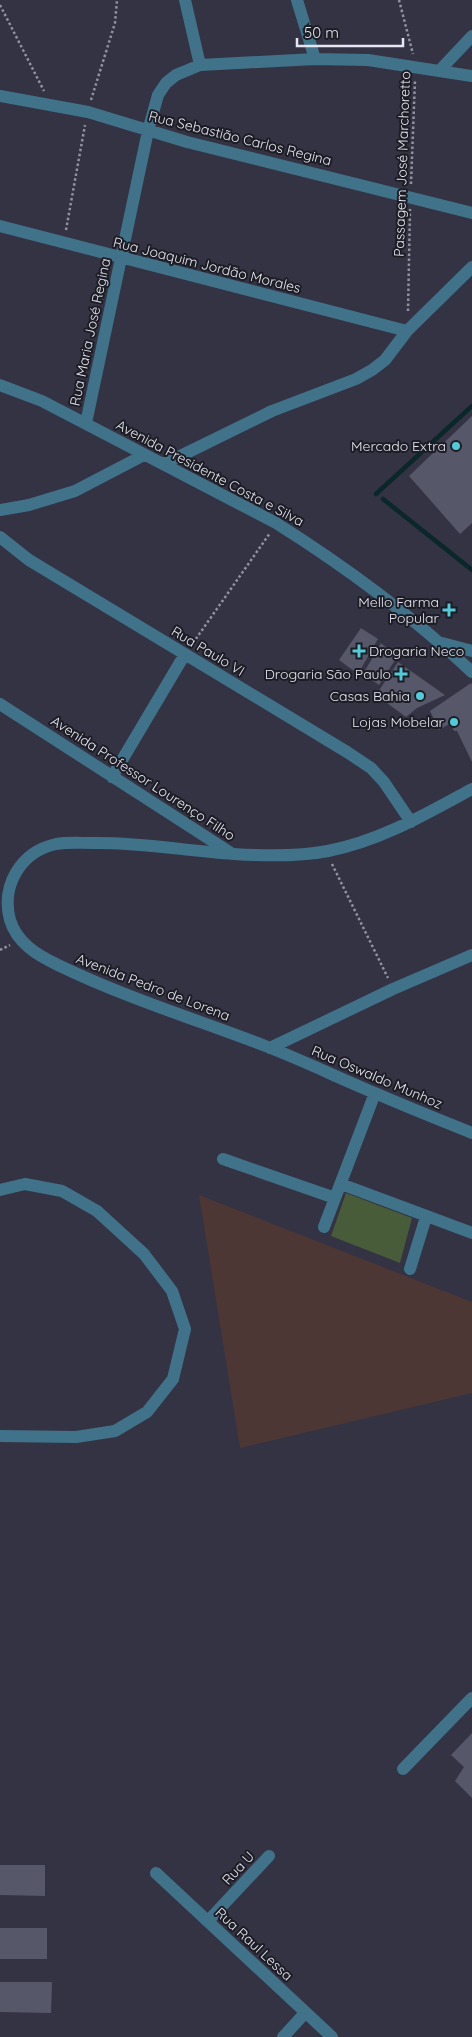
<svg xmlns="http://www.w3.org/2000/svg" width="472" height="2037" font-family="Quicksand,sans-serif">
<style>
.education{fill:#4c3734}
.green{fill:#485c39}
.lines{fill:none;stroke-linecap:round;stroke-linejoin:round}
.stream{stroke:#0a272a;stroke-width:4.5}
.building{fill:#57576a}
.path{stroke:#9292a0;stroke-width:2.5;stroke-dasharray:2.5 2.5;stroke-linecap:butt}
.minor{stroke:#40738a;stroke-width:12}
.poi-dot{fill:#52cbd8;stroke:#1c1c24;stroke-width:2}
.labels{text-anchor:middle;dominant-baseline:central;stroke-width:4;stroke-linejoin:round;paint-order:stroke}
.street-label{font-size:14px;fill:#e5e6f1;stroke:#1c1c24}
.poi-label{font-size:14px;fill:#e5e6f1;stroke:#1c1c24;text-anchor:end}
</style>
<rect width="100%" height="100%" fill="#334"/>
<path class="education" d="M199 1195 472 1302V1393L240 1448Z"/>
<path class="green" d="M346 1193 412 1218 400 1263 331 1236Z"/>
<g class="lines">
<path class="stream" d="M376 494 472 406
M383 499 472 570"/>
</g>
<path class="building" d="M472 416V523L460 534 409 476Z
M361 628 378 639 358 674 339 660Z
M381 643 397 657 379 685 363 674Z
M398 662 445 695 417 708 406 717 376 695Z
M471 683 472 685V762L457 731H454L451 723 439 730 430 711Z
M472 1733V1798L455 1781 464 1767 451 1755Z
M0 1865H45V1896L0 1895Z
M0 1928H47V1959H0Z
M0 1982H52L51 2013 0 2012Z"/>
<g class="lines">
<path class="path" d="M399 0 413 54
M0 5 44 91
M91 100 115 23 117 0
M411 184 415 80
M66 230 85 125
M408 311 410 209
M193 643 270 533
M332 864 388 978
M0 950 10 945"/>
<path class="minor" d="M185 0 200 65
M297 0 315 59
M440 70 472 36
M0 96 88 112 187 142 472 213
M0 226 407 331
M0 385 42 401 276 523C346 567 412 616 472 672
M86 423 148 131 158 95 166 83 176 75 200 65 315 59 368 60 472 76
M164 464 272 411 356 379 372 370 385 360 407 331 472 267
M0 510 29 505 75 491 144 455
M0 537 29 560 347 752 371 768 384 782 411 822
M442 643 472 651
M0 704 231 853
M112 777 185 654
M472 789C426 814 380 841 328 851 297 857 265 856 234 854 186 851 140 842 92 843 80 843 68 842 56 844 20 852 1 886 10 920 17 943 37 955 58 965 126 998 198 1020 268 1047 304 1061 339 1078 375 1093 407 1107 440 1120 472 1133
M270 1048 393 989 472 955
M223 1159 335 1198
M341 1184 472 1233
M0 1190 25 1184 62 1191 97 1211 144 1254 172 1291 185 1329 173 1379 147 1412 115 1431 76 1437 0 1436
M324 1227 375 1093
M410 1269 426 1217
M403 1769 472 1698
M156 1873 332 2037
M208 1921 269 1856
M283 2037 305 2013"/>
</g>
<g class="poi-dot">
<circle cx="456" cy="446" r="5"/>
<path d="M446.5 602.5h5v5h5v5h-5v5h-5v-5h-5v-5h5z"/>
<path d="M356.5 643.5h5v5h5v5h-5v5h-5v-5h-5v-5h5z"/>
<path d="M398.5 666.5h5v5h5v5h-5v5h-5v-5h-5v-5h5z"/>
<circle cx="420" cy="696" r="5"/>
<circle cx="454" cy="722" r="5"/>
</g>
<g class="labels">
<g class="street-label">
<text transform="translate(240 138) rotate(14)">Rua Sebastião Carlos Regina</text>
<text transform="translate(402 164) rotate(-88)">Passagem José Marchoretto</text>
<text transform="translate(207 265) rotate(14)">Rua Joaquim Jordão Morales</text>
<text transform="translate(90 332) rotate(-78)">Rua Maria José Regina</text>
<text transform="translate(210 473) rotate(28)">Avenida Presidente Costa e Silva</text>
<text transform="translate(208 651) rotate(31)">Rua Paulo VI</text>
<text transform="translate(143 778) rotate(33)">Avenida Professor Lourenço Filho</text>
<text transform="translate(153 987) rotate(21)">Avenida Pedro de Lorena</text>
<text transform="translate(377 1077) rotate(23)">Rua Oswaldo Munhoz</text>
<text transform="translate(238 1868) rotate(-47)">Rua U</text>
<text transform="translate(254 1944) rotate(43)">Rua Raul Lessa</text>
</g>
<g class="poi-label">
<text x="446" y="446">Mercado Extra</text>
<text x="439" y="602">Mello Farma<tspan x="439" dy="16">Popular</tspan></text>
<text x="369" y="651" text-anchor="start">Drogaria Neco</text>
<text x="391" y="674">Drogaria São Paulo</text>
<text x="410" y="696">Casas Bahia</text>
<text x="444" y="722">Lojas Mobelar</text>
</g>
</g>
<path d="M297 38v8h106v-8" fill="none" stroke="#e5e6f1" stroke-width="2.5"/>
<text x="304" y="38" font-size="15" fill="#e5e6f1" stroke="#1c1c24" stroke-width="4" paint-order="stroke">50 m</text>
</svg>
